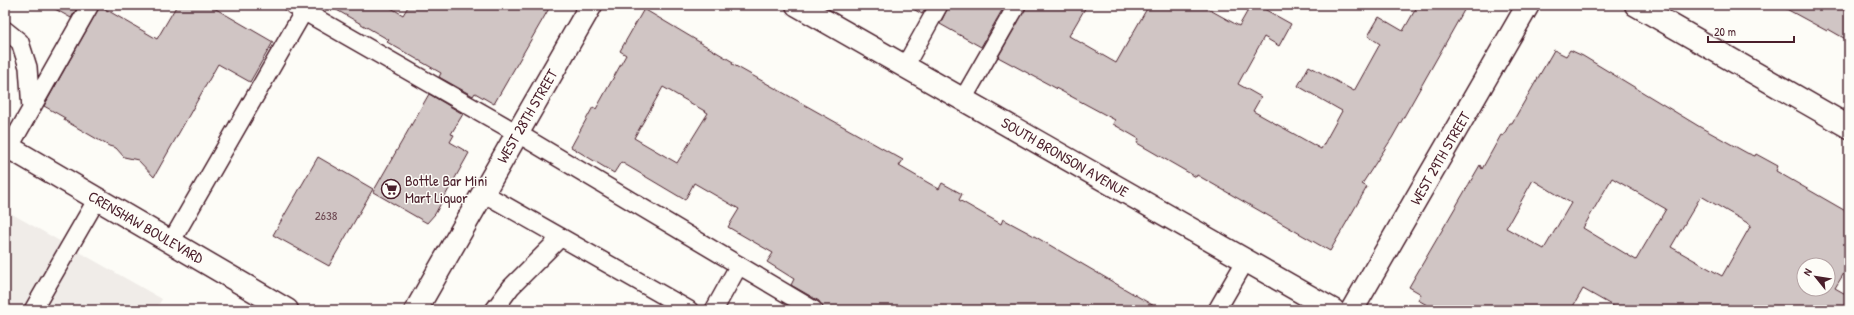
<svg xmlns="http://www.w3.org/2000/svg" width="1854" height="315" font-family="'Patrick Hand',sans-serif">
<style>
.built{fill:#f0ece8}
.building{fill:#d0c5c4;stroke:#4a1f2b;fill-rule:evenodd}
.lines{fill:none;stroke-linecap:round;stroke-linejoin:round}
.service-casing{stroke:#4a1f2b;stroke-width:20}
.minor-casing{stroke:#4a1f2b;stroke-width:25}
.primary-casing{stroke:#4a1f2b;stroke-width:25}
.service{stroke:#fdfcf7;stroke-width:17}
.minor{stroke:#fdfcf7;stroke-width:22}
.primary{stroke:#fdfcf7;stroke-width:22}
.labels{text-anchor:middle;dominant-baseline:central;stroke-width:3;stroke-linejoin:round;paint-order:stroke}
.number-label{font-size:13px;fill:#6c4851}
.street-label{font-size:15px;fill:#4a1f2b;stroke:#fdfcf7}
.poi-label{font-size:15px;fill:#4a1f2b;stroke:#fdfcf7;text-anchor:start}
</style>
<rect width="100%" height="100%" fill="#fdfcf7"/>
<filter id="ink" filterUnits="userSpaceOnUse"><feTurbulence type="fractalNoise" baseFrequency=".025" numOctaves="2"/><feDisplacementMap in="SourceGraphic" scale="8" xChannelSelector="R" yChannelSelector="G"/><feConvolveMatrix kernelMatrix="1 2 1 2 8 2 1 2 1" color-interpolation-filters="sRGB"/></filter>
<g filter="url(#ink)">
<path class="built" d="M5 210 162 299 155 310H5Z"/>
<path class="building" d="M48 5H79L71 18Z
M177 5H209L273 42 250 82 218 64 154 177 138 160 124 157 116 148 109 146 64 120 65 118 44 106 100 6 157 39Z
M328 5H386L403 15 409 5H551L494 104 475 93 473 96 439 77 441 73 387 42 389 40Z
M906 5H928L922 14Z
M949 5H1005L981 47 940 24Z
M1027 5H1087L1069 36 1116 63 1149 5H1201L1239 26 1251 5H1257L1291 24 1279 46 1264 37 1238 84 1261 97 1253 111 1321 149 1342 111 1298 86 1309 66 1354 91 1380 44 1368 36 1379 17 1403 31 1418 5H1467L1392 138 1362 184 1367 187 1330 251 1197 175 1196 177 1137 143 1139 139 1113 124 1115 120 998 57Z
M1779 5H1849V41L1828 29 1827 31Z
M644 9 733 62 732 64 903 160 899 166 939 189 942 183 962 194 959 200 1001 224 1003 219 1029 233 1161 310H824L819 301 791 285 794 279 767 262 773 253 728 227 739 209 694 183 685 200 621 162 614 173 571 147 593 107 596 109 626 55 620 51ZM663 87 708 113 677 163 634 138Z
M1554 50 1566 56 1570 50 1583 56 1700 127 1747 153 1755 156 1756 154 1778 166 1776 171 1849 213V265L1835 288 1849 296V310H1620L1583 289 1571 310H1436L1418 300 1421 294 1409 287 1480 165 1482 169 1501 135 1503 136 1510 123H1512ZM1612 178 1666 209 1636 260 1583 228ZM1533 180 1571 203 1544 249 1506 228ZM1701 196 1751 225 1722 276 1671 247ZM1804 265H1828V289H1804Z
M429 94 463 114 451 134 454 135 450 142 469 153 435 214 427 223 373 192Z
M318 157 373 189 329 266 273 235Z"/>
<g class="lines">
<defs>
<path id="service" d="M293 5 517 133 814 310
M5 30 20 42 28 67 31 109
M905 66 939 5
M963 99 1017 5
M5 155 90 5
M483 193 689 310
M171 242 304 11
M33 310 97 199
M494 310 511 287 561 237
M714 310 739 265
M1217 310 1246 260"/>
<path id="minor" d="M797 5 1333 310
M1636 5 1849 127
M416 310 591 5
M1352 310 1528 5"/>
<path id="primary" d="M5 145 287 310"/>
</defs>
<use href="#service" class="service-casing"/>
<use href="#minor" class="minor-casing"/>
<use href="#primary" class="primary-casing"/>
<use href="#service" class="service"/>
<use href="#minor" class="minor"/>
<use href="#primary" class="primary"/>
</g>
</g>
<defs>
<symbol id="supermarket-ring" viewBox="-11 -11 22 22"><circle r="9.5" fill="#fdfcf7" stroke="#4a1f2b" stroke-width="1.5"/><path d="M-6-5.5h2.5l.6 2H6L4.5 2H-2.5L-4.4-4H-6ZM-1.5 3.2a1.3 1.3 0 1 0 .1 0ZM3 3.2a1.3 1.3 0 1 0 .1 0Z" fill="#4a1f2b"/></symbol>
</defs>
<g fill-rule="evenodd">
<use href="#supermarket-ring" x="380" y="178" width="22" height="22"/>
</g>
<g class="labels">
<g class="number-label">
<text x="326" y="215">2638</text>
</g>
<g class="street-label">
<text transform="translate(527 116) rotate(-60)">WEST 28TH STREET</text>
<text transform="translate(1065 157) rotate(30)">SOUTH BRONSON AVENUE</text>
<text transform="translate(1440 158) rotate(-60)">WEST 29TH STREET</text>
<text transform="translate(146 227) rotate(30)">CRENSHAW BOULEVARD</text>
</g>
<g class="poi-label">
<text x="405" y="180">Bottle Bar Mini<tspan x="405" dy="17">Mart Liquor</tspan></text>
</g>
</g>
<rect width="1854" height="315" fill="none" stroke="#fdfcf7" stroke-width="20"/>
<rect x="10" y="10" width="1834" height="295" fill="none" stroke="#4a1f2b" stroke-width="1.5" filter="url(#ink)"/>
<g transform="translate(1816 277) rotate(300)"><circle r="19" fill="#fdfcf7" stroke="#b5a4a5"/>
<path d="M0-3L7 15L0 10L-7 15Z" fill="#4a1f2b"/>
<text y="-6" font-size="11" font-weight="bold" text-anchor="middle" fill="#4a1f2b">N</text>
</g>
<path d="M1708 36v6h86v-6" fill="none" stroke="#4a1f2b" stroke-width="2"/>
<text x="1714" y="36" font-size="12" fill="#4a1f2b" stroke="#fdfcf7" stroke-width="3" paint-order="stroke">20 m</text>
</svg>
